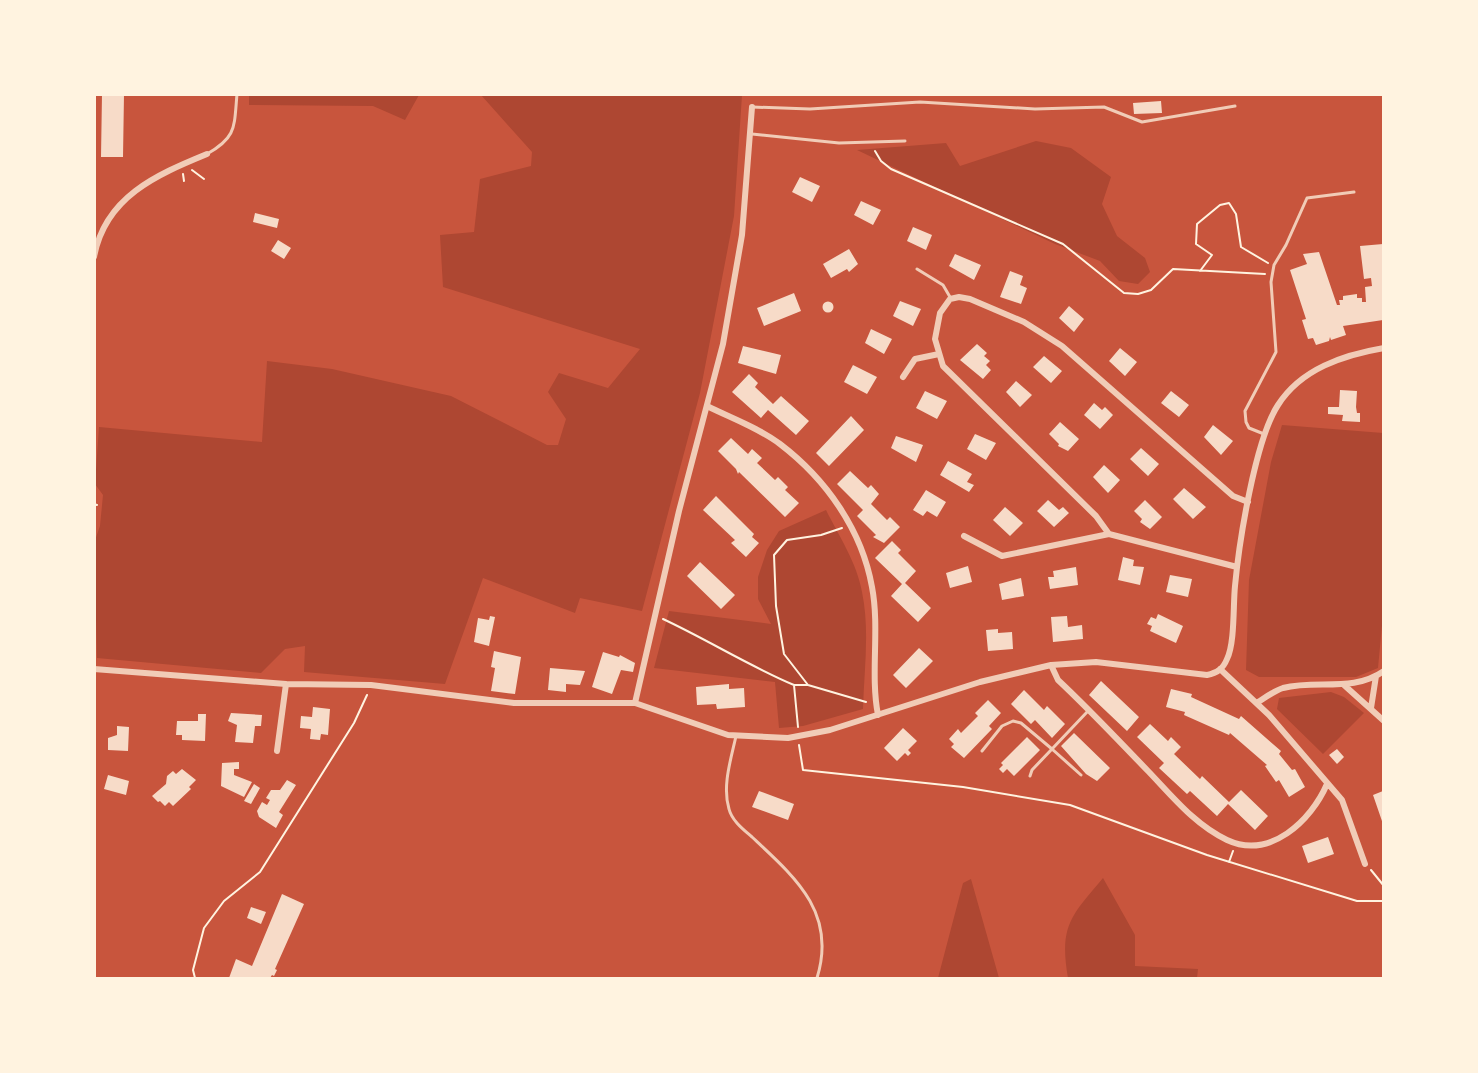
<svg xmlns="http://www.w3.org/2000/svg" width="1478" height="1073" font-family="'Work Sans',sans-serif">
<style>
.green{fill:#ae4732}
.building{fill:#f7dbc8}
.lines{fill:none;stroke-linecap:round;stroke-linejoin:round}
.path{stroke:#fff3e0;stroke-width:2}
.service{stroke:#f1ccb7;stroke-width:3}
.minor{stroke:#f1ccb7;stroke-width:6}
</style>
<rect width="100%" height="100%" fill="#c8553d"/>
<path class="green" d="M249 95V94L419 95 405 120 373 106 249 105Z
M481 95H742L734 216 700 393 642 611 580 598 575 613 483 578 445 684 304 672 305 646 285 649 261 673 97 658 94 543 100 526 103 495 95 484 99 427 262 442 267 361 332 369 451 396 547 445H558L566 419 548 392 559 373 608 388 640 349 443 287 440 235 474 232 480 179 531 166 532 152Z
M1036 141 1071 148 1111 177 1102 204 1117 236 1145 258 1150 272 1138 284 1119 281 1100 261 1055 244 857 150 946 143 960 166Z
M1282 425 1383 433 1384 604 1378 668 1356 677H1259L1246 670 1249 580 1271 462Z
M826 510C839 536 857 563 862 592 870 630 864 671 863 709L803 726 779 728 775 682 654 668 669 611 771 624 758 599V577L767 550 779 531Z
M1331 692 1344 697 1364 713 1323 754 1277 709 1279 698Z
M1103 878 1135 935V966L1198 969 1197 978H1068C1059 926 1071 916 1103 878Z
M971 879 999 978H938L963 883Z"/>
<path class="building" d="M102 94H124L123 157H101Z
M1161 101 1162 113 1134 114 1133 103Z
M800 177 820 186 812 202 792 192Z
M861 201 881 210 873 225 854 215Z
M255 213 279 219 277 228 253 222Z
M913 227 932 235 926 250 907 241Z
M278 240 291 248 284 259 271 251Z
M1383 244V320L1343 326 1346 335 1331 340 1330 337 1329 341 1316 345 1313 338 1308 339 1302 320 1306 319 1290 270 1307 264 1303 254 1319 252 1337 305H1340L1339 300H1343V296L1357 294V298H1362V302H1366L1365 287 1372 286 1371 278 1364 279 1360 246Z
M849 249 858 264 849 272 847 269 831 278 823 264Z
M955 254 981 265 974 280 949 266Z
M1010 271 1023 276 1020 285 1027 288 1021 304 1000 297Z
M794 293 801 311 764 326 757 308Z
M900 301 921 309 913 326 893 316Z
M822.5 307a5.5 5.5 0 1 1 11 0a5.5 5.5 0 1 1-11 0Z
M1069 306 1084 319 1074 332 1059 318Z
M871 329 892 339 884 354 865 343Z
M977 344 987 353 984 356 990 361 986 365 991 370 983 379 960 360Z
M743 346 781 355 776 374 738 363Z
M1120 348 1137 362 1125 376 1109 361Z
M1044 356 1062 371 1051 383 1033 367Z
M853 365 877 377 867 394 844 382Z
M749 374 758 383 755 387 773 404 781 396 809 421 796 435 768 410 761 418 732 392Z
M1016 381 1032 395 1020 407 1006 392Z
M1340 390 1357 391 1356 407 1357 413H1360V422L1342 421 1343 415 1328 414V407H1339Z
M925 391 947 401 937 419 916 408Z
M1171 391 1189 405 1179 417 1161 403Z
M1094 403 1102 410 1105 407 1113 415 1100 429 1084 415Z
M851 416 864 430 829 466 816 453Z
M1060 422 1079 439 1068 451 1058 446 1059 444 1049 434Z
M1213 425 1233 441 1221 455 1204 437Z
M975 434 996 443 986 460 967 449Z
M896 436 923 445 916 462 891 448Z
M731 438 748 454 752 449 762 458 757 463 775 480 778 477 788 487 785 490 799 503 785 517 739 472 738 474 736 469 718 451Z
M1141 448 1159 464 1148 476 1130 459Z
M948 461 972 474 967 482 974 485 969 492 940 475Z
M1104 465 1120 480 1108 493 1093 477Z
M850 471 868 488 871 485 879 494 871 504 887 520 890 517 900 527 884 543 873 537 876 535 857 516 863 510 837 484Z
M1184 488 1206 507 1193 519 1173 499Z
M926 490 946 502 937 517 927 511 923 516 913 510Z
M716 496 754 534 752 537 759 543 746 557 731 543 735 540 703 510Z
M1048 500 1059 510 1063 507 1069 513 1054 527 1037 511Z
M1145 500 1162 517 1150 529 1140 522 1142 519 1134 511Z
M1005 507 1023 523 1010 536 993 520Z
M892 541 901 550 898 553 916 571 905 583 931 608 918 622 891 596 902 584 875 558Z
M1123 557 1134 560 1133 566 1144 567 1140 585 1118 580Z
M700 562 735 595 721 609 687 576Z
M968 566 972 582 950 588 946 573Z
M1076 567 1078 585 1050 589 1048 577H1054L1053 571Z
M1170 575 1192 579 1188 597 1166 592Z
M1021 578 1024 596 1002 600 999 584Z
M1158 614 1183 626 1176 643 1150 631 1152 626 1147 624 1151 617 1156 619Z
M490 616 495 617 489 646 474 642 478 618 489 620Z
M1067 616 1068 627 1082 625 1083 639 1053 642 1051 617Z
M998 629V633L1012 632 1013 649 988 651 986 630Z
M919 648 933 661 906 688 893 675Z
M494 651 521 657 515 694 491 691 495 668 491 667Z
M603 652 619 657 620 655 635 663 633 672 621 670 612 694 592 687Z
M550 668 585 671 580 685 566 684V692L548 690Z
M1101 681 1139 717 1127 731 1089 695Z
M729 684V689L744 688 745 707 717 709 716 704 697 705 696 687Z
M1171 689 1192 694 1191 697 1239 719 1241 716 1281 751 1279 754 1292 770 1295 769 1305 787 1289 797 1279 780 1276 782 1265 766 1267 765 1230 733 1229 735 1184 715 1185 712 1166 707Z
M1024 690 1044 710 1047 706 1065 724 1052 738 1035 720 1031 724 1011 704Z
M988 700 1001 713 989 726 992 729 964 758 951 747 954 744 949 739 958 729 961 733 978 716 975 713Z
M313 707 330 709 328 735 321 734 320 740 310 739 311 729 300 728 301 716 312 717Z
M231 713 262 715 261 726H255L253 743 235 742 237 725 228 721Z
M198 714H206L205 741 182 740V735H176L177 721H198Z
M1150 724 1168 741 1171 737 1181 747 1174 754 1200 779 1202 776 1229 802 1241 790 1268 816 1255 830 1228 804 1217 816 1190 791 1187 794 1159 768 1164 763 1137 737Z
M117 726 129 727 128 751 108 750V738L117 735Z
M903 728 917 741 908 750 911 753 908 756 905 753 897 761 884 748Z
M1074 733 1110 768 1097 781 1086 774 1061 746Z
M1027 737 1040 750 1014 776 1007 769 1003 773 999 769 1003 765 1001 763Z
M1337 749 1344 757 1337 764 1329 755Z
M239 762V769H234V775L252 782 244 797 221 786 222 763Z
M182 769 196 780 189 787 191 789 173 806 169 802 165 806 160 801 158 802 152 796 166 784 167 776 173 771 176 774Z
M108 775 129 781 126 795 104 789Z
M287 780 296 785 279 812 283 815 276 828 259 817 257 811 262 802 267 805 270 800 266 798 271 790H280Z
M254 784 260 788 251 804 244 801Z
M759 791 794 804 788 820 752 807Z
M1383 791V824L1373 795Z
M1328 837 1334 854 1308 863 1302 846Z
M282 894 304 904 275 969 277 970 274 976 272 975 270 978H229L236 959 252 966Z
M251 907 266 912 261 924 247 918Z"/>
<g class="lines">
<path class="path" d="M875 151 881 161 891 169 1063 244 1124 293 1138 294 1151 290 1173 269 1265 274
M192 170 204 179
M183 174 184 181
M1200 271 1212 255 1196 244 1197 224 1220 205 1229 203 1236 214 1241 247 1268 263
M94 504 97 505
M663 619C708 640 749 666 794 685L798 727
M794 685H808L784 654 776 606 774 555 787 540 821 535 842 528
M808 685 866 702
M799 745 803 770 963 787 1070 805 1207 855 1357 901H1384
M1229 862 1233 851
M1371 870 1384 886
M195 978 193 970 204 928 224 901 260 872 354 723 367 695"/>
<path class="service" d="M752 107 810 109 920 102 1035 109 1104 107 1142 122 1235 106
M752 134 839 143 905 141
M207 154C237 137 234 127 237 94
M917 269 943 285 950 297
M1264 434 1249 428 1246 422 1245 411 1276 352 1271 282 1274 265 1286 245 1307 198 1354 192
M736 736C731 759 722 786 729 809 732 821 744 830 752 837 796 878 837 913 817 978
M982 751 1002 726 1013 721 1021 723 1052 749 1088 711
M1030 776 1032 770 1052 749 1081 775"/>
<path class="minor" d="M94 257C105 197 156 175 207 154
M903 377 915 359 939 354
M707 406C731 418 759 428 780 444 826 479 862 530 872 587 880 629 870 674 878 715
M1109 534 1096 516 943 366 935 339 940 313 950 299 959 297 970 299 1024 322 1062 346 1233 496 1248 502
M964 536 1002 556 1109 534 1237 567
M1051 665 1058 680C1089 709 1118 740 1148 771 1172 796 1195 825 1227 840 1270 860 1311 821 1327 784
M94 669 286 684 371 685 514 703H635L728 735 788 738 830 730 980 682 1051 665 1096 662 1207 675C1217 673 1223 669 1227 659 1235 643 1233 605 1235 586 1239 543 1255 440 1278 405 1301 369 1343 355 1384 348
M1220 669 1269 715 1342 800 1365 864
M1344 685 1384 721
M1258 702C1266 697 1274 691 1283 688 1317 679 1352 693 1384 671
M635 703 679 511 723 344 742 235 752 107
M1371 708 1376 676
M277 751 286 684"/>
</g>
<rect width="1478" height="1073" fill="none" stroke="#fff3e0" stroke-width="192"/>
</svg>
